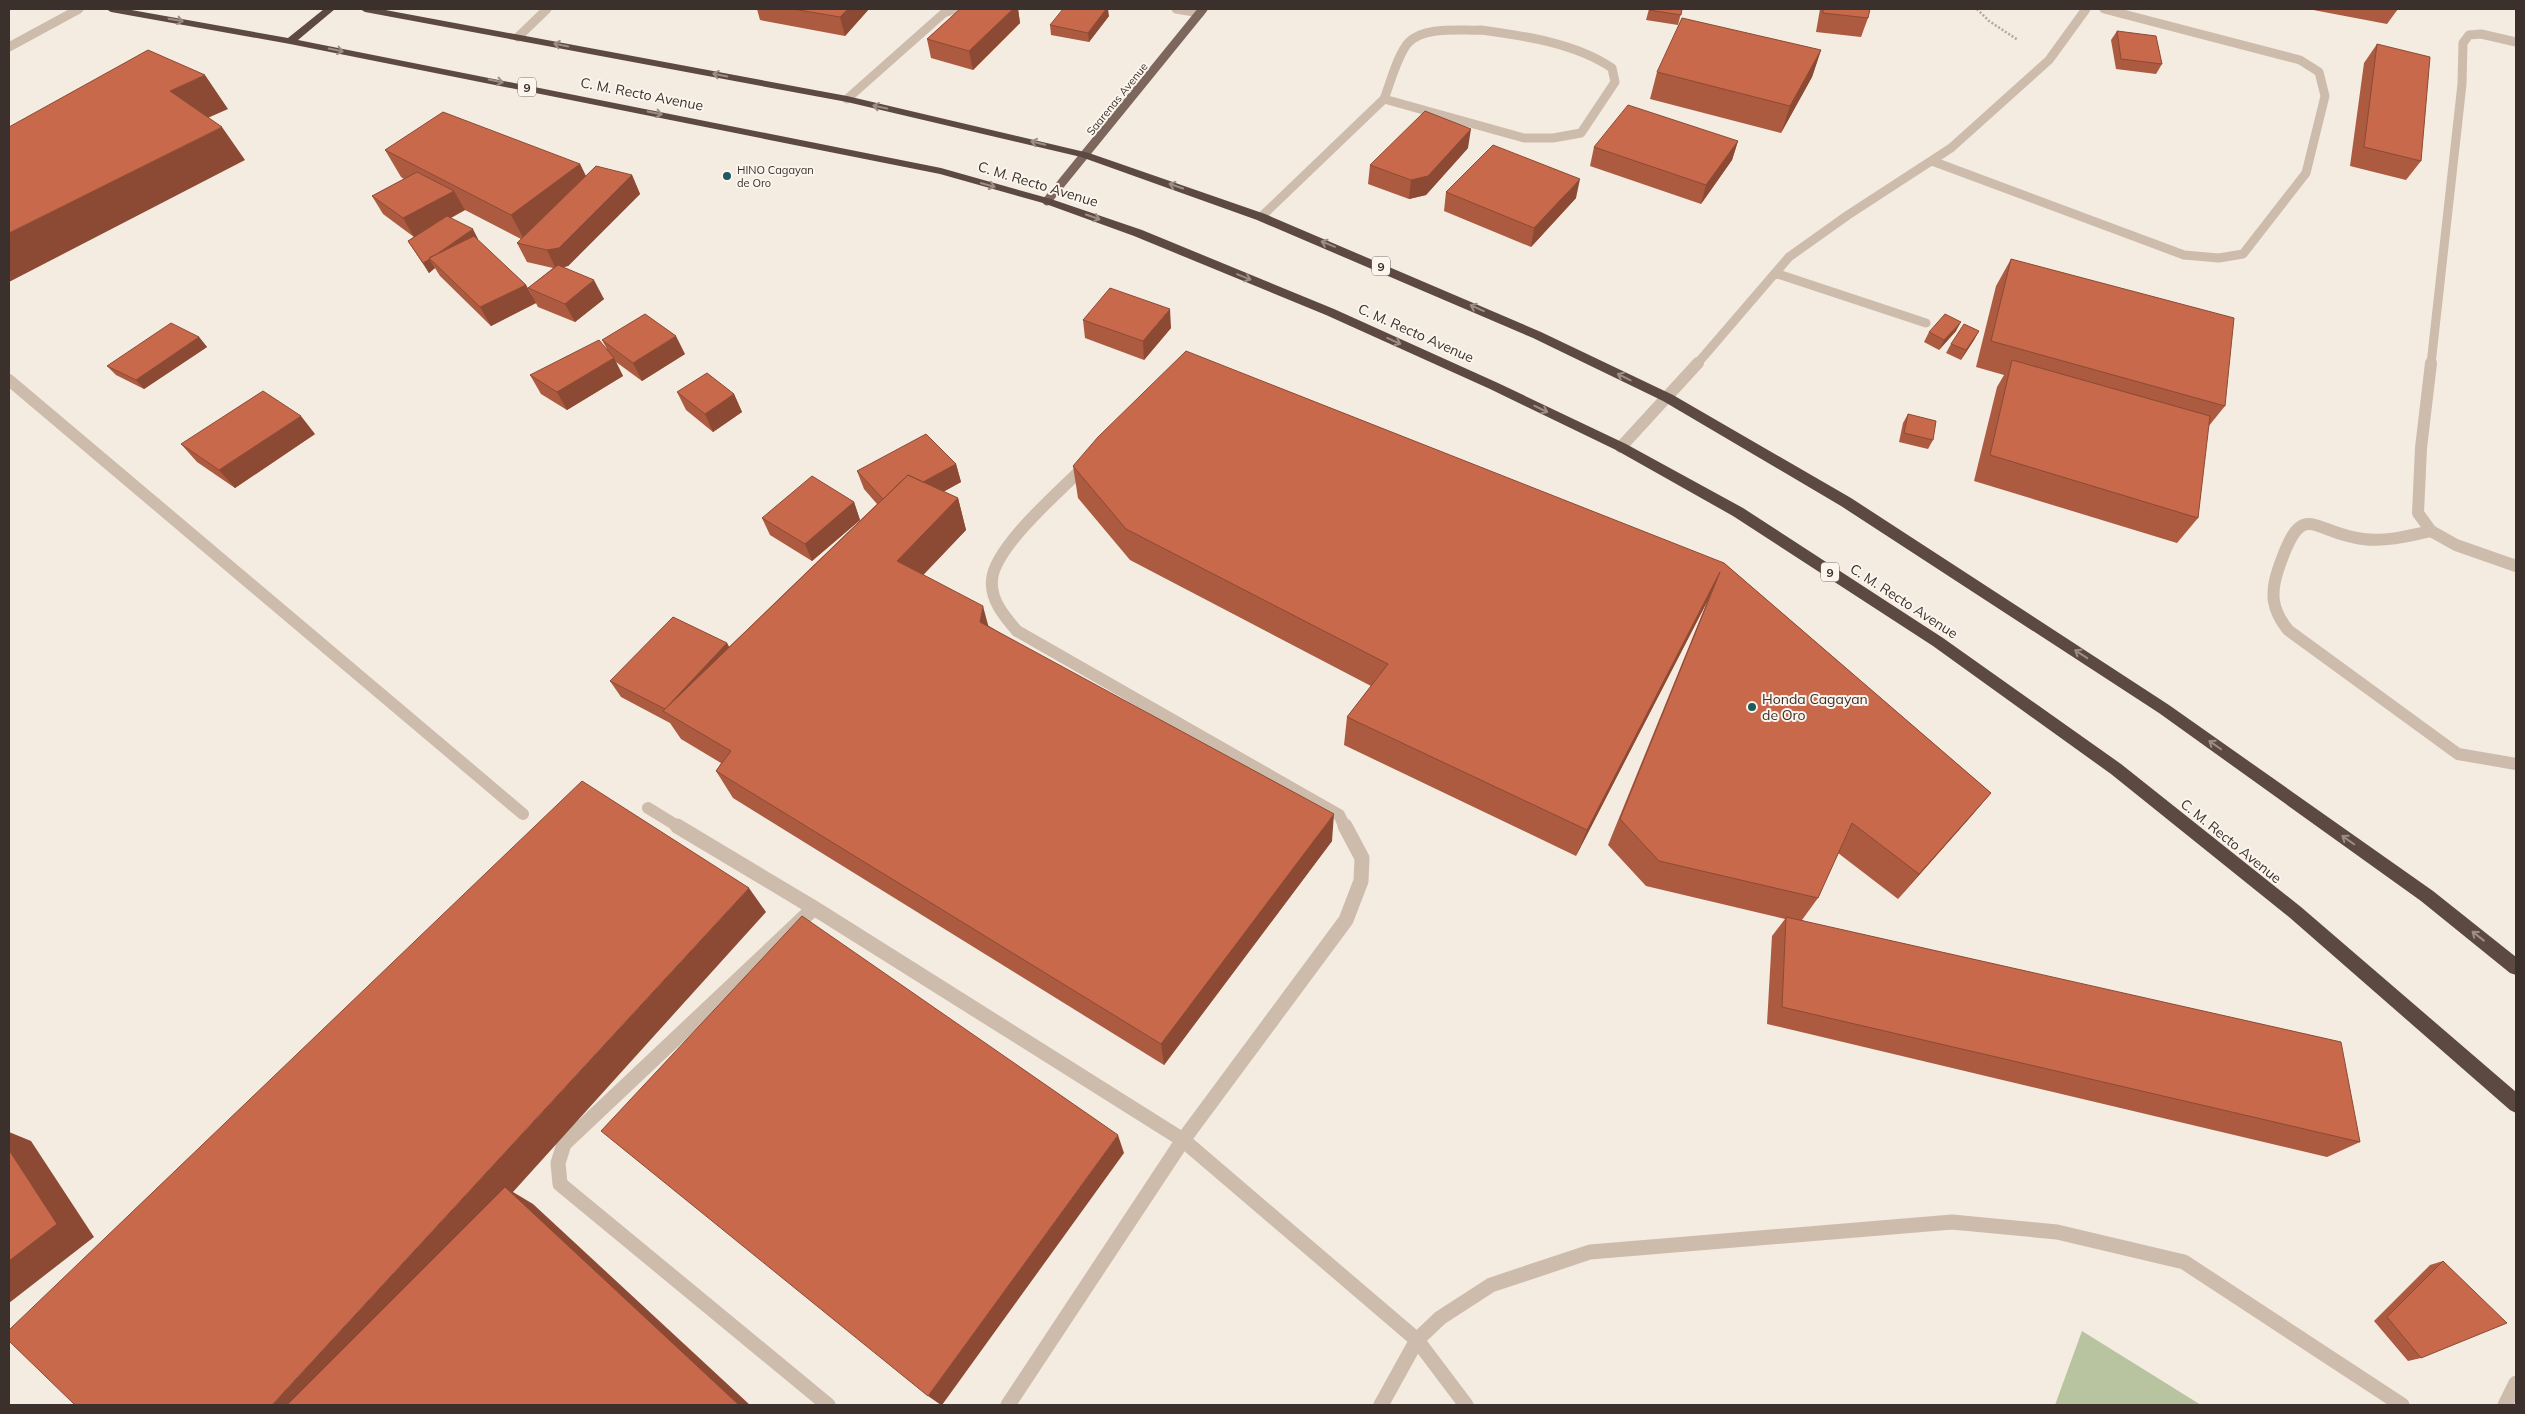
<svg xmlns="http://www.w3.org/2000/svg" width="2525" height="1414" font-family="Mulish,sans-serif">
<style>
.green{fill:#b8c4a0}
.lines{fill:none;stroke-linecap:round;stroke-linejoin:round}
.path{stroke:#b9a596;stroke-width:2.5;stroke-dasharray:2 2;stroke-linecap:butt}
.minor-far2{stroke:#cdbbac;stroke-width:9}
.minor-far1{stroke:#cdbbac;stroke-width:12}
.minor{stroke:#cdbbac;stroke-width:15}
.major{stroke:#7d675c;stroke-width:9}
.highway{fill:#5c4a42;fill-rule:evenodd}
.wall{fill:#ac5a40}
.shaded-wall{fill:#8c4a34}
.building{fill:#c8694b;stroke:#8c4a34}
.oneway{stroke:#9c8e87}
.poi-dot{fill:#1f5a5e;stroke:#fbf5ee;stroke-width:2}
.labels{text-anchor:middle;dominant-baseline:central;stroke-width:4;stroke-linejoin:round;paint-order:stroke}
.far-street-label{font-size:11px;fill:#3b302b;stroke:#fbf5ee}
.far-poi-label{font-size:11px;fill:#3b302b;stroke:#fbf5ee;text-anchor:start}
.shield{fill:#fbf5ee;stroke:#756b66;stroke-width:1}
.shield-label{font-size:12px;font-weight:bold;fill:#3b302b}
.street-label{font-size:14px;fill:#3b302b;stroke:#fbf5ee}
.poi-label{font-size:14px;fill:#3b302b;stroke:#fbf5ee;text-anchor:start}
</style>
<rect width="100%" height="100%" fill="#f4ebe1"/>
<path class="green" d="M2082 1331 2201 1405H2055Z"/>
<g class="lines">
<path class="path" d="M1977 9 1989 21 2018 40"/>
<path class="minor-far2" d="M1176 9 1200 13
M1481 30C1525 36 1575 43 1612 68L1615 82 1581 133 1553 138H1524L1384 99C1390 84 1398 53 1409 42 1425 26 1460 31 1481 30Z
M518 37 547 9
M9 47 79 9
M847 99 944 13 955 9
M1932 161 2184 255 2219 258 2243 254 2306 173 2325 96 2319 72 2300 60 2104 9
M1261 217 1384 99
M1775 273 1926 323
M1697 364 1789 257 1848 215 1951 148 2049 60 2086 9
M2431 364 2462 84 2463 43 2469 35 2481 34 2516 42"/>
<path class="minor-far1" d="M2431 363 2421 448 2418 513 2431 531 2456 545 2516 566
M9 380 523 814
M1621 447 1698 363
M1086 465C1062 489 994 547 992 580 990 600 1005 617 1017 631L1339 815 1345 827
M2431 531C2409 536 2386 542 2363 539 2311 533 2303 495 2278 570 2270 594 2272 610 2288 630L2458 754 2516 764
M648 808 679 827"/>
<path class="minor" d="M677 826 814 908 1183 1140 1417 1340 1466 1405
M814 908 564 1144 558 1163 560 1184 828 1405
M1008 1405 1183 1140 1346 920 1361 881 1362 858 1345 826
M1381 1405 1417 1340 1440 1318 1491 1285 1590 1252 1952 1222 2057 1232 2184 1262 2402 1405
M2505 1405 2516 1383"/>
<path class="major" d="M1047 201 1203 9"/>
<path class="highway" d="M106 9H126L288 38 324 9H335L298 40 941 168 1051 199 1142 230 1334 309 1498 383 1626 444 1743 508 1943 638 2121 764 2301 907 2516 1092V1113L2510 1110 2289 917 2111 774 1933 646 1733 516 1616 450 1490 389 1326 315 1134 236 1043 203 940 174 290 44 111 12Z
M360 9H380L847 96 1089 153 1265 214 1541 332 1673 395 1851 498 2169 705 2433 891 2516 957V975L2510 973 2421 901 2159 713 1841 506 1663 401 1533 338 1257 220 1081 157 847 102 365 12Z"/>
</g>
<path class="wall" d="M757 9H869L845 36 760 20Z
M960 9H1018L1020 23 973 70 931 58 927 39Z
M1649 9H1682L1678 25 1646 20Z
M1820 9H1870L1868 18 1861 37 1816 32Z
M2308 9H2398L2387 24Z
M1109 16 1089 42 1051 35 1050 25Z
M2117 31 2162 64 2156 74 2116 69 2111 40Z
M2377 44 2421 161 2406 180 2350 166 2364 63Z
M1821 50 1812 77 1781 133 1650 99 1657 72Z
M1738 141 1732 160 1701 204 1590 166 1594 147Z
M1468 148 1426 195 1409 199 1368 184 1370 165Z
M385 150 580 164 586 176 632 175 640 194 568 266 563 267 604 299 575 322 538 307 528 288 553 268 527 262 517 243 521 239 465 210 451 218 478 239 477 240 526 285 536 303 491 326 440 276 435 268 429 273 408 241 414 237 383 214 372 196 404 179 401 177Z
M1446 192 1576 198 1531 247 1444 211Z
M2011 259 2225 406 2208 427 2198 518 2177 543 1974 481 1997 387 2004 375 1976 367 1996 286Z
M1083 320 1171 328 1144 360 1085 338Z
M1956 331 1939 350 1924 342 1929 332Z
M1979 331 1974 340 1961 360 1946 353 1951 344Z
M199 337 207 347 144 389 116 375 107 366Z
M602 340 685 354 642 381 616 362 623 376 567 410 541 394 530 375 607 349Z
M677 392 734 394 742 412 713 432 686 410Z
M1908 414 1933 440 1928 449 1899 442 1903 423Z
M315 434 235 488 197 462 181 444Z
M956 464 961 482 943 492 958 498 966 530 923 575 989 626 1332 841 1164 1065 733 798 716 771 721 763 681 739 670 723 621 697 610 681 727 643 729 647 877 504 864 489 857 471Z
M1073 466 1724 563 1991 793 1898 899 1838 853 1818 898 1802 920 2360 1142 2327 1157 1767 1024 1772 936 1785 919 1646 886 1608 845 1707 602 1576 856 1344 745 1347 717 1371 686 1130 560 1078 498Z
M854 502 860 520 812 561 770 535 762 518Z
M2443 1261 2421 1358 2408 1361 2374 1321 2430 1265Z"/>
<path class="shaded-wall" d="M848 9H869L845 36 840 17Z
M1013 9H1018L1020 23 973 70 969 51Z
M1106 9H1108L1109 16 1089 42 1088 33Z
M1821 50 1812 77 1781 133 1790 106Z
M205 75 228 109 194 124 170 91Z
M222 127 245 160 9 282V233Z
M1471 129 1468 148 1426 195 1409 199 1411 180Z
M1738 141 1732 160 1701 204 1706 185Z
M580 164 593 191 525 241 511 215Z
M632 175 640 194 568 266 556 269 547 250Z
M1580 179 1576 198 1531 247 1534 228Z
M454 191 465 210 414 237 403 218Z
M473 229 478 239 438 267 430 259Z
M429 259 435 268 429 273 423 263Z
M594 280 604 299 575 322 565 304Z
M526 285 536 303 491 326 480 307Z
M1170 309 1171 328 1144 360 1143 341Z
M1961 322 1956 331 1939 350 1944 340Z
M1979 331 1974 340 1961 360 1966 350Z
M676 336 685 354 642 381 633 363Z
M199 337 207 347 144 389 136 380Z
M614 358 623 376 567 410 557 392Z
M734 394 742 412 713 432 705 414Z
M301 416 315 434 235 488 219 470Z
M956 464 961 482 892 520 886 503Z
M958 498 966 530 907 592 897 561Z
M854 502 860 520 812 561 805 544Z
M1720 572 1707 602 1576 856 1587 830Z
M983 606 991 636 980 622Z
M727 643 736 660 665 709Z
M1991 793 1968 820 1898 899 1919 874Z
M1334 814 1332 841 1164 1065 1161 1044Z
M749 888 766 912 513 1192 533 1204 750 1405H272Z
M9 1132 31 1141 94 1237 9 1303Z
M1118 1135 1124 1153 942 1405H941L928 1396Z"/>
<path class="building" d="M793 9H848L840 17Z
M960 9H1013L969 51 927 39Z
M1063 9H1106L1088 33 1050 25Z
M1649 9H1682L1681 15 1649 10Z
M1823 9H1870L1868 18 1823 13Z
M1682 18 1821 50 1790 106 1657 72Z
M2117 31 2156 36 2162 64 2121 59Z
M2377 44 2430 57 2421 161 2364 147Z
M148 50 205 75 170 91 222 127 9 233V127Z
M1628 105 1738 141 1706 185 1594 147Z
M1425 111 1471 129 1428 176 1411 180 1370 165Z
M443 112 580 164 511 215 385 150Z
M1493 145 1580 179 1534 228 1446 192Z
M596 166 632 175 559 248 547 250 517 243Z
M417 172 454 191 403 218 372 196Z
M447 216 473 229 437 254 429 258 430 259 423 263 408 241Z
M474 236 526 285 480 307 429 258Z
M2011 259 2234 318 2225 406 1991 341Z
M558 265 594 280 565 304 528 288Z
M1110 288 1170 309 1143 341 1083 320Z
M645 314 676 336 633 363 602 340Z
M1945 314 1961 322 1944 340 1929 332Z
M171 323 199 337 136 380 107 366Z
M1964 324 1979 331 1966 350 1951 344Z
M599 340 614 358 557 392 530 375Z
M1186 351 1724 563 1991 793 1919 874 1852 823 1818 898 1659 861 1620 819 1720 572 1587 830 1347 717 1388 664 1126 529 1073 466 1098 437Z
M2012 360 2210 416 2198 518 1990 455Z
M707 373 734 394 705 414 677 392Z
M263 391 301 416 219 470 181 444Z
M1908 414 1936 421 1933 440 1904 433Z
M926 434 956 464 923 482 908 475 883 499 857 471Z
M908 475 958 498 897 561 983 606 980 622 1334 814 1161 1044 716 771 731 751 663 711Z
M812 476 854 502 805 544 762 518Z
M673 617 727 643 665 709 610 681Z
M582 781 749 888 272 1405H75L9 1341V1330Z
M802 916 1118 1135 928 1396 601 1131Z
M1786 917 2341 1042 2360 1142 1782 1007Z
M9 1150 57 1224 9 1261Z
M505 1187 739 1405H287Z
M2443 1261 2507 1323 2421 1358 2387 1317Z"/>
<defs><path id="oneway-shaft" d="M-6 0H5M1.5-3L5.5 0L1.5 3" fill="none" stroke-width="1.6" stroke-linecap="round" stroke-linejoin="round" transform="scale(1.25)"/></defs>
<g class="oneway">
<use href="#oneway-shaft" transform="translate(176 20) rotate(10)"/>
<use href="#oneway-shaft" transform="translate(561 45) rotate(-169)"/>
<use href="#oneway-shaft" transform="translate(336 50) rotate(11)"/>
<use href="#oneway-shaft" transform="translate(720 75) rotate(-169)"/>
<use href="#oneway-shaft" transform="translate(496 81) rotate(11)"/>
<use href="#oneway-shaft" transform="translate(880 107) rotate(-168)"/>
<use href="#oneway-shaft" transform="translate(655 113) rotate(11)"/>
<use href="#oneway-shaft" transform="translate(1038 143) rotate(-166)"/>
<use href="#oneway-shaft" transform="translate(988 185) rotate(16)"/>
<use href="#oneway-shaft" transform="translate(1176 186) rotate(-161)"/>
<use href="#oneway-shaft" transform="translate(1093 217) rotate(19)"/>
<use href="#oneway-shaft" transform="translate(1328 244) rotate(-158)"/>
<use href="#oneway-shaft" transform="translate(1244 277) rotate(22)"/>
<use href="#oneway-shaft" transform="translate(1477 308) rotate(-156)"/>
<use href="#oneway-shaft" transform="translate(1394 341) rotate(24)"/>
<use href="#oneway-shaft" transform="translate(1624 377) rotate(-154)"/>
<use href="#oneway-shaft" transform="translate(1541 409) rotate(26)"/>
<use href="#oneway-shaft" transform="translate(2081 654) rotate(-147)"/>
<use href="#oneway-shaft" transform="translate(2215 745) rotate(-145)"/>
<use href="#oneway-shaft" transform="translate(2348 840) rotate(-145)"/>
<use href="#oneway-shaft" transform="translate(2478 936) rotate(-142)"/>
</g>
<g class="poi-dot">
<circle cx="727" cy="176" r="5"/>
<circle cx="1752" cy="707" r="5"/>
</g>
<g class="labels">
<g class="far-street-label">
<text transform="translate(1117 99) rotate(-51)">Saarenas Avenue</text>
</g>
<g class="far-poi-label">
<text x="737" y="170">HINO Cagayan<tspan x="737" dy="13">de Oro</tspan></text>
</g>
<g class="shield">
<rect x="518" y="77.5" width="18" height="19" rx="4"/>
<rect x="1372" y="256.5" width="18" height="19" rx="4"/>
<rect x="1821" y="562.5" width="18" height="19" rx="4"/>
</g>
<g class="shield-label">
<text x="527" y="87">9</text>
<text x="1381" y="266">9</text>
<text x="1830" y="572">9</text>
</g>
<g class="street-label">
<text transform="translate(642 94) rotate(11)">C. M. Recto Avenue</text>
<text transform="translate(1038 184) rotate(17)">C. M. Recto Avenue</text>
<text transform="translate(1416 333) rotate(24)">C. M. Recto Avenue</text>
<text transform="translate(1904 601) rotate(33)">C. M. Recto Avenue</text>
<text transform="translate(2231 841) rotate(39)">C. M. Recto Avenue</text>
</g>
<g class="poi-label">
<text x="1762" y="699">Honda Cagayan<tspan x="1762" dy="16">de Oro</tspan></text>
</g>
</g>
<rect width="2525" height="1414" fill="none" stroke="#3b302b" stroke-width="20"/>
</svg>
